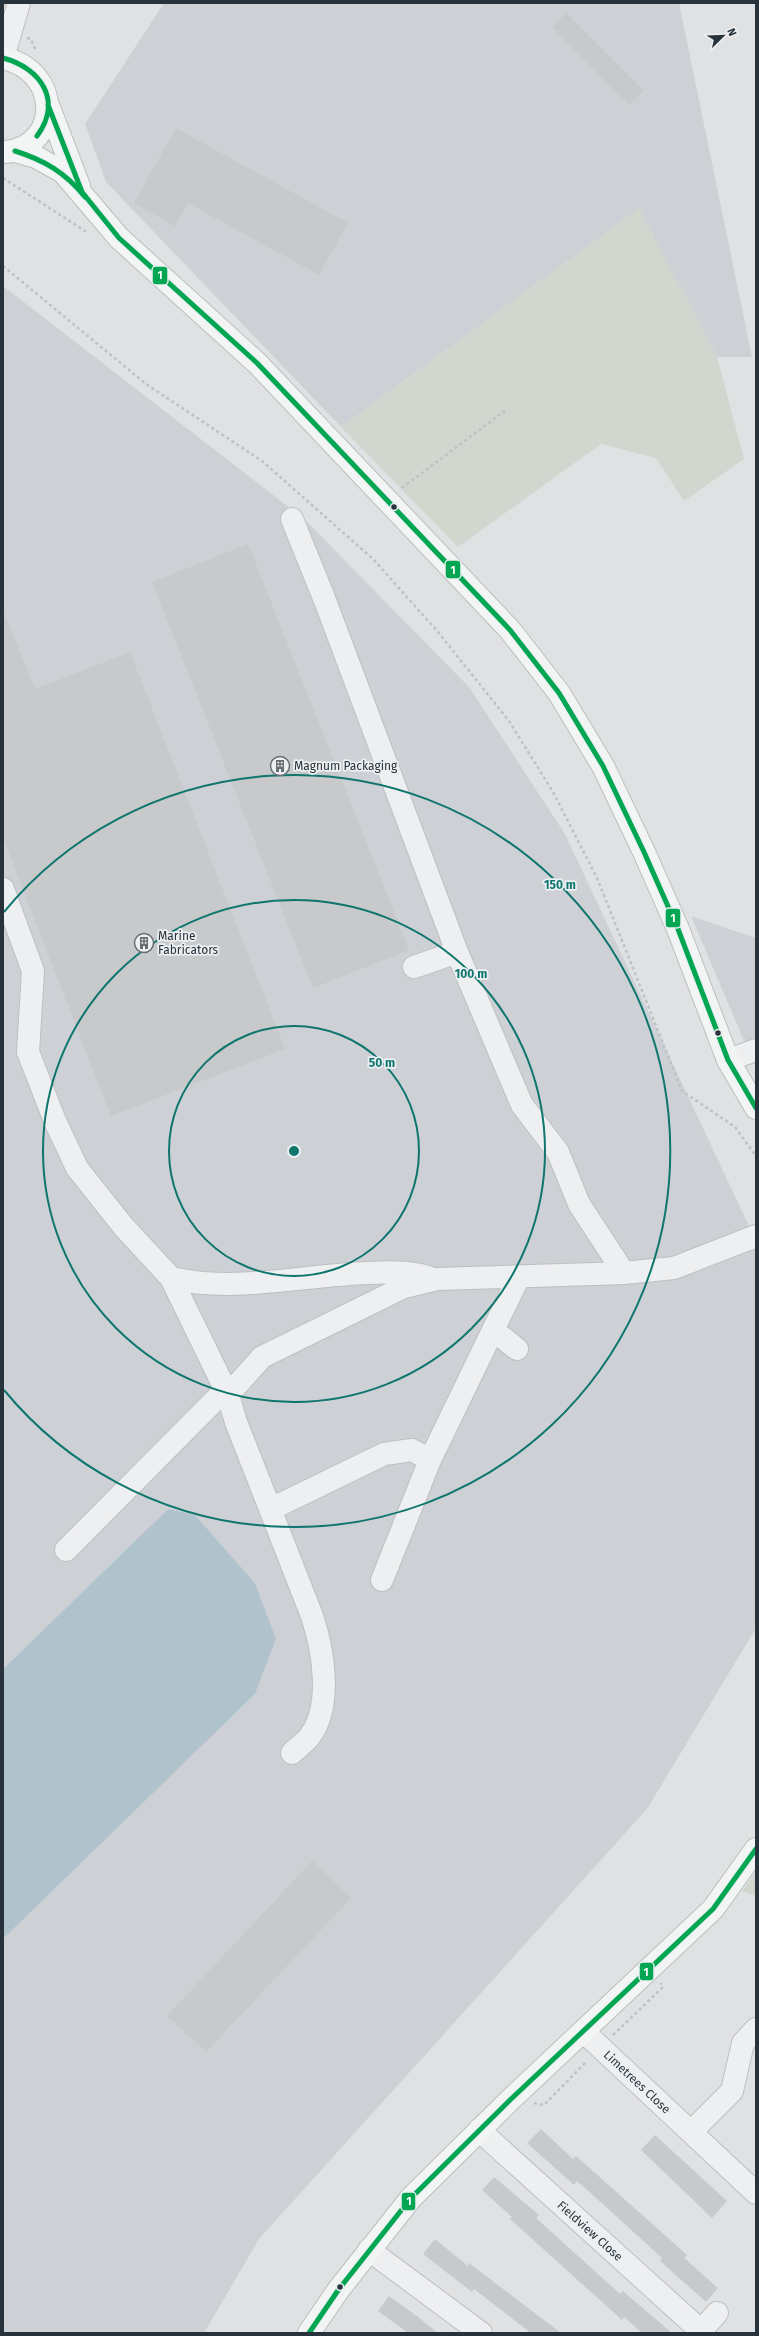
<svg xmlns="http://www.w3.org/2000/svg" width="759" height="2336" font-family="'Fira Sans',sans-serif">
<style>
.built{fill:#cdd1d6}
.green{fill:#d1d7cf}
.water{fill:#b0c2cb}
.building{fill:#c7c9cb}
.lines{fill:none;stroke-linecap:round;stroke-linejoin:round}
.minor-casing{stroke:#bdbfc1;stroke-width:24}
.major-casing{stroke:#bcbec0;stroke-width:24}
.path{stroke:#bec2c4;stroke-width:2.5;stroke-dasharray:3 3;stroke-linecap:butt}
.minor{stroke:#eeeff0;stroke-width:22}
.major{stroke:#f3f4f4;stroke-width:22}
.bus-1-casing{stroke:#ecf0f3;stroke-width:8}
.bus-1{stroke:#00a651;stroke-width:5}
.ring{fill:none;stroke:#0f766e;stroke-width:2}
.bus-dot{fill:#28323a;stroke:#ecf0f3;stroke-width:1.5}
.labels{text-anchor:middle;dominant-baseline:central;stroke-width:3.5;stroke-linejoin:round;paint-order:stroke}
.poi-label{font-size:12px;fill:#28323a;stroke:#ecf0f3;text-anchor:start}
.street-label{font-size:12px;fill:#28323a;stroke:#ecf0f3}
.centre{fill:#0f766e;stroke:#ecf0f3;stroke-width:2}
.ring-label{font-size:12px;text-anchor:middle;font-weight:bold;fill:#0f766e;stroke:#ecf0f3;stroke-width:3.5;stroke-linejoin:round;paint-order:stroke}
.line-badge{stroke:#ecf0f3;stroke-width:1.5}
.badge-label{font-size:11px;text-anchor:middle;font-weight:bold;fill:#fff}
</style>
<rect width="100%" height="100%" fill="#dfe1e3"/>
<path class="built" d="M164 3H679L752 357H717L639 209 341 427 106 182 85 124Z
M3 286 304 519 469 687 565 834 756 1241V1628L647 1809 259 2239 204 2333H3V1939L255 1694 276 1639 255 1583 195 1515 168 1509 3 1669Z
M691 916 756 938V1069Z"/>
<path class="green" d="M639 208 717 357 744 459 684 501 656 458 601 444 458 547 341 427Z
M756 1872V1896L742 1891Z"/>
<path class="water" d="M168 1509 195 1515 255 1583 276 1639 255 1694 3 1939V1669Z"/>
<path class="building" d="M566 13 644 91 629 105 552 27Z
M176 128 348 223 319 275 188 203 175 226 134 203Z
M248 544 409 950 313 988 152 582Z
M3 610 35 689 130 652 285 1049 111 1116 3 838Z
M312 1861 351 1898 206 2052 167 2016Z
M541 2129 573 2159 576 2156 687 2255 684 2258 718 2288 706 2302 660 2261 662 2258 605 2206 577 2181 574 2185 527 2143Z
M655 2135 727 2201 712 2218 641 2150Z
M494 2177 539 2215 536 2218 620 2294 623 2291 672 2333H642L624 2317 622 2320 510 2219 512 2217 482 2190Z
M435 2239 468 2266 469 2263 561 2333H531L474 2289 472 2292 423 2254Z
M389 2296 418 2317 438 2333H408L378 2311Z"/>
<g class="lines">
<defs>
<path id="minor" d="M3 58 19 3
M292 519 324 598 457 952
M3 889 33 971 28 1052 55 1121 77 1168 123 1226 171 1278 228 1395
M414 967 457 952 522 1105 558 1152 579 1204 624 1273
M728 1060 756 1050
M171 1278C234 1293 303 1275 368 1273 388 1272 408 1271 428 1277
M517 1349 493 1330 519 1277
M271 1509 384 1454 412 1450 430 1460
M66 1550 226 1389
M382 1580 430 1460 493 1330
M292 1753C298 1747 306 1742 310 1736 333 1705 323 1649 312 1616L236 1422 228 1395 262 1357 404 1287 437 1279 624 1273 674 1268 756 1236
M584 2032 756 2193
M479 2130 701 2331
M691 2132 732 2091 743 2043 756 2029
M369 2250 481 2333
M699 2333 717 2313"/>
<path id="major" d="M3 58C62 71 61 146 6 152
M48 105 79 186
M15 151 36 157 63 172 119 238 257 363 510 630 559 693 603 766 644 852 678 929 728 1060 756 1108
M309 2333 339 2289 411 2198 510 2100 713 1909 756 1849"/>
</defs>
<use href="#minor" class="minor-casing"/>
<use href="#major" class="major-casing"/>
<path class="path" d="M27 38 31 39 36 51
M3 178 88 233
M3 266 146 384 262 461 373 559 438 632 509 721 553 792 597 878 682 1091 735 1127 756 1156
M402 488 506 410
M613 2035 663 1987 661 1983
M534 2103 544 2105 587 2061"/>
<use href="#minor" class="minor"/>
<use href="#major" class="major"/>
<defs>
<path id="bus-1" d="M3 58C41 68 63 101 37 136
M48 105 82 192 119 238 257 363 510 630 559 693 603 766 644 852 678 929 728 1060 756 1108
M15 151C44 160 66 173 85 197
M309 2333 339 2289 411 2198 510 2100 713 1909 756 1849"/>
</defs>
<use href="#bus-1" class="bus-1-casing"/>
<use href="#bus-1" class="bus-1"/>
</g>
<g class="ring">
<circle cx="294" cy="1151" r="125"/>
<circle cx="294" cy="1151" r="251"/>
<path d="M4 912A376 376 0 1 1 4 1390"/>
</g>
<defs>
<symbol id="building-ring" viewBox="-11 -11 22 22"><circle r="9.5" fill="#ecf0f3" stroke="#686f75" stroke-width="1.5"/><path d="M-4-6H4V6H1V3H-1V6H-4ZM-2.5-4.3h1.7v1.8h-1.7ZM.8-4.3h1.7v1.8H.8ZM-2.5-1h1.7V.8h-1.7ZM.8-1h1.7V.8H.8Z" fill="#686f75"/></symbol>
</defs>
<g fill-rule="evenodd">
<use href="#building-ring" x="269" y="755" width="22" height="22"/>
<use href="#building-ring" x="133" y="932" width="22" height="22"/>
</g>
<g class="bus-dot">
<circle cx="394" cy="507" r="3.5"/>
<circle cx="718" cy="1033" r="3.5"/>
<circle cx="340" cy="2287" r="3.5"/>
</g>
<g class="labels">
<g class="poi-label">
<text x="294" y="766">Magnum Packaging</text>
<text x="158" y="936">Marine<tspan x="158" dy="14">Fabricators</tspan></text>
</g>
<g class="street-label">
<text transform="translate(637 2082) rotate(43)">Limetrees Close</text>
<text transform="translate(590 2231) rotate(42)">Fieldview Close</text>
</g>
</g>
<circle cx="294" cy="1151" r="6" class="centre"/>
<g class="ring-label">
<text x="560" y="889">150 m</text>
<text x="471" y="978">100 m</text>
<text x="382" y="1067">50 m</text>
</g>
<g class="line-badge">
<rect x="152" y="266" width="16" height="19" rx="4" fill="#00a651"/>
<rect x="445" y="560" width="16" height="19" rx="4" fill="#00a651"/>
<rect x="665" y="908" width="16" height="20" rx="4" fill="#00a651"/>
<rect x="639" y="1962" width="15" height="19" rx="4" fill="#00a651"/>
<rect x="401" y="2192" width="15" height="19" rx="4" fill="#00a651"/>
</g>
<g class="badge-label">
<text x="160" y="279">1</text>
<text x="453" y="574">1</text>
<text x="673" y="922">1</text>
<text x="646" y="1976">1</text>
<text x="409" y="2205">1</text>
</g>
<rect width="759" height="2336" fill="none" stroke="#28323a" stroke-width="8"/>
<g transform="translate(723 36) rotate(67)" stroke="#ecf0f3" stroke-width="3" paint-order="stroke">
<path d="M0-3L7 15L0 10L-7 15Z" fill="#28323a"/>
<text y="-6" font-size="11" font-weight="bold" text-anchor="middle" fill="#28323a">N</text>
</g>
</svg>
